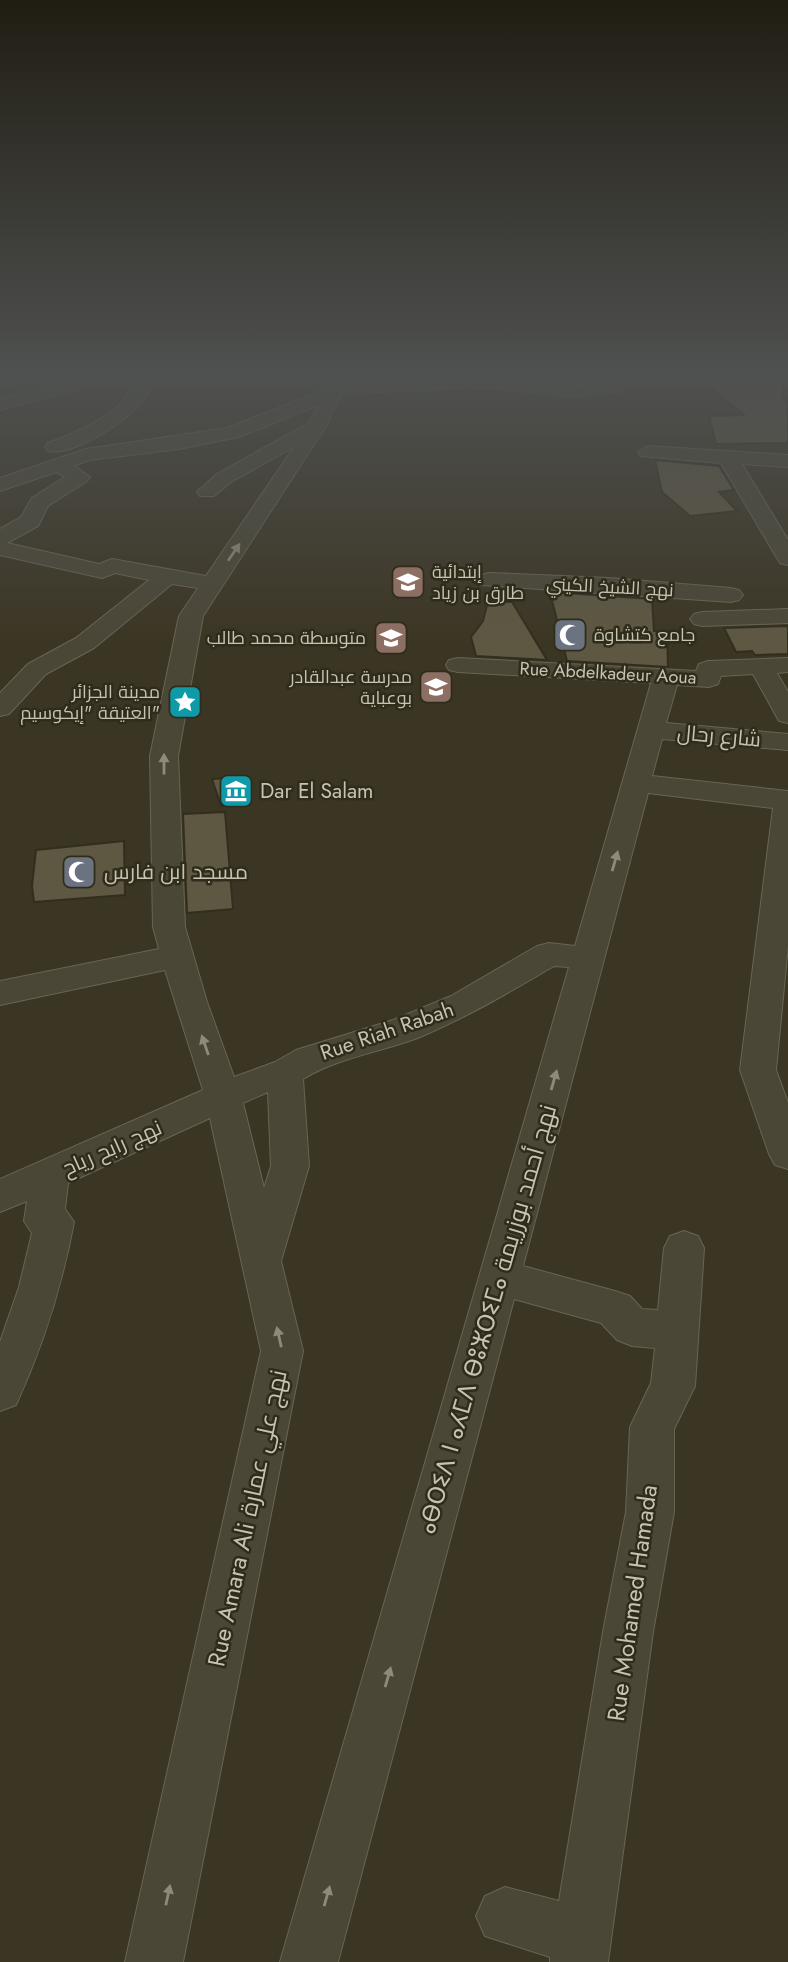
<svg xmlns="http://www.w3.org/2000/svg" width="788" height="1962" font-family="Jost,Cairo,'Noto Sans Tifinagh',sans-serif">
<style>
.green{fill:#402e29}
.building{fill:#5e5742;stroke:#322e1e;stroke-width:2}
.lines{fill:none;stroke-linecap:round;stroke-linejoin:round}
.street-casing{stroke:#696555;stroke-width:2}
.secondary-casing{stroke:#696555;stroke-width:2}
.street{fill:#4b4737;fill-rule:evenodd}
.secondary{fill:#5e5a45;fill-rule:evenodd}
.oneway{fill:#8f8b7b}
.labels{text-anchor:middle;dominant-baseline:central;stroke-width:5;stroke-linejoin:round;paint-order:stroke}
.far-poi-label{font-size:18px;fill:#c7c3b2;stroke:#302c1c;text-anchor:end}
.far-street-label{font-size:18px;fill:#c7c3b2;stroke:#302c1c}
.street-label{font-size:21px;fill:#c7c3b2;stroke:#302c1c}
.poi-label{font-size:21px;fill:#c7c3b2;stroke:#302c1c;text-anchor:start}
.near-street-label{font-size:24px;fill:#c7c3b2;stroke:#302c1c}
</style>
<rect width="100%" height="100%" fill="#3b3523"/>
<path class="green" d="M525 371H613L642 380 617 387H525L541 375Z"/>
<path class="building" d="M714 371H766L782 384 783 400 788 399V443L716 444 709 416 744 415 698 378H708Z
M655 460 719 466 734 490 719 492 737 511 690 516 662 492Z
M550 592 652 599 654 631 667 632 668 667 567 661Z
M488 601 512 602 547 660 476 656 471 637 483 621Z
M788 626V654L755 655 752 651 736 652 724 628Z
M248 777 237 806H221L212 779Z
M225 812 233 909 187 913 183 814Z
M124 841 125 895 34 902 32 886 36 850Z"/>
<g class="lines">
<defs>
<path id="street" d="M0 371H27L24 375 0 381Z
M105 371H133L130 375 0 410V399Z
M138 371H156C153 382 151 392 143 401 129 420 72 457 48 451L45 447 48 443C84 429 129 413 138 371Z
M327 371H345L343 383 478 377 571 386 617 382 626 387 617 392 571 396 478 387 341 394 326 426 203 616 178 756 185 927 207 1002 234 1077 275 1062 296 1050 393 1020 451 996 537 946 549 943 575 946 651 683 458 672 449 670 446 665 449 660 458 658 696 671 699 664 708 661 788 658V672L777 673 788 692V723L779 721 753 674 721 676 718 684 709 687 677 685 666 723 788 734V750L662 739 652 776 788 791V945L776 1070 788 1103V1169L775 1165 769 1154 740 1070 773 808 648 793 523 1266 615 1291 630 1296 642 1309 658 1310 664 1248 670 1236 684 1231 698 1236 704 1248 695 1386 674 1429V1512L653 1632 608 1962H550V1957L485 1936 476 1916 485 1896 505 1887 559 1901 603 1632 626 1512 630 1427 651 1383 655 1348 632 1346 617 1340 601 1323 514 1299 338 1962H280L569 967 554 966C510 992 467 1017 420 1037 382 1052 339 1057 303 1079L309 1166 281 1261 303 1351 183 1962H125L261 1351 210 1118 68 1183 65 1209 74 1222C62 1286 43 1346 16 1405L0 1411V1342L19 1287 32 1233 24 1221 27 1201 0 1212V1179L203 1090 165 970 0 1005V981L159 949 153 927 150 756 179 616 198 588 172 584 94 648 46 674 9 714 0 716V693L28 664 76 638 149 580 115 573 102 578 0 555V529L21 517 32 498 65 477 56 472 0 491V478L86 449 227 428 324 390ZM319 405 309 423 217 474 197 492 200 496H214L231 482 294 447 206 576 112 559 99 564 7 543 38 526 48 506 87 481 90 477 74 466 89 460 179 449 239 437ZM268 1092 271 1166 264 1188 243 1103Z
M689 371H711L708 375 691 376Z
M648 446 788 455V467L742 464 788 540V565L780 563 777 558 721 463 641 456 638 452Z
M489 573 609 578 731 588 739 590 743 595 739 600 731 602 481 585 478 580 481 575Z
M788 609V623L702 626 694 624 690 619 694 614 702 612Z"/>
<path id="secondary" d="M768 371H788V383L781 381Z"/>
</defs>
<use href="#street" class="street-casing"/>
<use href="#secondary" class="secondary-casing"/>
<use href="#street" class="street"/>
<use href="#secondary" class="secondary"/>
</g>
<defs><path id="oneway-solid" d="M-6-.8H1V-3.2L6.5 0L1 3.2V.8H-6Z" transform="scale(1.75)"/></defs>
<g class="oneway">
<use href="#oneway-solid" transform="translate(234 552) rotate(-56)"/>
<use href="#oneway-solid" transform="translate(164 764) rotate(-90)"/>
<use href="#oneway-solid" transform="translate(615 861) rotate(-74)"/>
<use href="#oneway-solid" transform="translate(205 1045) rotate(-109)"/>
<use href="#oneway-solid" transform="translate(554 1080) rotate(-74)"/>
<use href="#oneway-solid" transform="translate(279 1337) rotate(-103)"/>
<use href="#oneway-solid" transform="translate(388 1677) rotate(-74)"/>
<use href="#oneway-solid" transform="translate(168 1895) rotate(-78)"/>
<use href="#oneway-solid" transform="translate(327 1896) rotate(-74)"/>
</g>
<linearGradient id="sky" x2="0" y2="1"><stop stop-color="#201d13"/><stop offset="0.58" stop-color="#4f5150"/><stop offset="1" stop-color="#4f5150" stop-opacity="0"/></linearGradient>
<rect width="788" height="645" fill="url(#sky)"/>
<defs>
<symbol id="school-square" viewBox="-11 -11 22 22"><rect x="-9" y="-9" width="18" height="18" rx="4" fill="#8d6e63" stroke="#302c1c"/><path d="M0-5L7-2L0 1L-7-2ZM-4 1L0 2.5L4 1V4Q0 6-4 4Z" fill="#fff"/></symbol>
<symbol id="mosque-square" viewBox="-11 -11 22 22"><rect x="-9" y="-9" width="18" height="18" rx="4" fill="#6b7280" stroke="#302c1c"/><path d="M3.5-4.9A6 6 0 1 0 3.5 4.9A5 5 0 1 1 3.5-4.9Z" fill="#fff"/></symbol>
<symbol id="sight-square" viewBox="-11 -11 22 22"><rect x="-9" y="-9" width="18" height="18" rx="4" fill="#0f9aa8" stroke="#302c1c"/><path d="M0-6L1.8-2.2L6-1.7L2.9 1.2L3.7 5.4L0 3.3L-3.7 5.4L-2.9 1.2L-6-1.7L-1.8-2.2Z" fill="#fff"/></symbol>
<symbol id="museum-square" viewBox="-11 -11 22 22"><rect x="-9" y="-9" width="18" height="18" rx="4" fill="#0f9aa8" stroke="#302c1c"/><path d="M0-6L6-3V-2H-6V-3ZM-5-1h2V3h-2ZM-1-1h2V3h-2ZM3-1h2V3H3ZM-6 4H6V6H-6Z" fill="#fff"/></symbol>
</defs>
<g fill-rule="evenodd">
<use href="#school-square" x="389" y="563" width="38" height="38"/>
<use href="#mosque-square" x="551" y="616" width="38" height="38"/>
<use href="#school-square" x="372" y="619" width="38" height="38"/>
<use href="#school-square" x="417" y="668" width="38" height="38"/>
<use href="#sight-square" x="166" y="683" width="38" height="38"/>
<use href="#museum-square" x="217" y="772" width="38" height="38"/>
<use href="#mosque-square" x="60" y="853" width="38" height="38"/>
</g>
<g class="labels">
<g class="far-poi-label">
<text x="432" y="572" text-anchor="start">إبتدائية<tspan x="432" dy="21">طارق بن زياد</tspan></text>
<text x="594" y="635" text-anchor="start">جامع كتشاوة</text>
<text x="366" y="638">متوسطة محمد طالب</text>
<text x="412" y="677">مدرسة عبدالقادر<tspan x="412" dy="21">بوعباية</tspan></text>
<text x="160" y="692">مدينة الجزائر<tspan x="160" dy="21">العتيقة "إيكوسيم"</tspan></text>
</g>
<g class="far-street-label">
<text transform="translate(610 587) rotate(3)">نهج الشيخ الكيني</text>
<text transform="translate(608 673) rotate(3)">Rue Abdelkadeur Aoua</text>
</g>
<g class="street-label">
<text transform="translate(719 736) rotate(5)">شارع رحال</text>
<text transform="translate(387 1031) rotate(-19)">Rue Riah Rabah</text>
<text transform="translate(112 1148) rotate(-24)">نهج رابح رياح</text>
</g>
<g class="poi-label">
<text x="260" y="791">Dar El Salam</text>
<text x="104" y="872">مسجد ابن فارس</text>
</g>
<g class="near-street-label">
<text transform="translate(487 1319) rotate(-74)">ⴰⴱⵔⵉⴷ ⵏ ⴰⵃⵎⴷ ⴱⵓⵣⵔⵉⵎⴰ نهج أحمد بوزريمة</text>
<text transform="translate(247 1518) rotate(-78)">Rue Amara Ali نهج علي عمارة</text>
<text transform="translate(632 1603) rotate(-82)">Rue Mohamed Hamada</text>
</g>
</g>
</svg>
